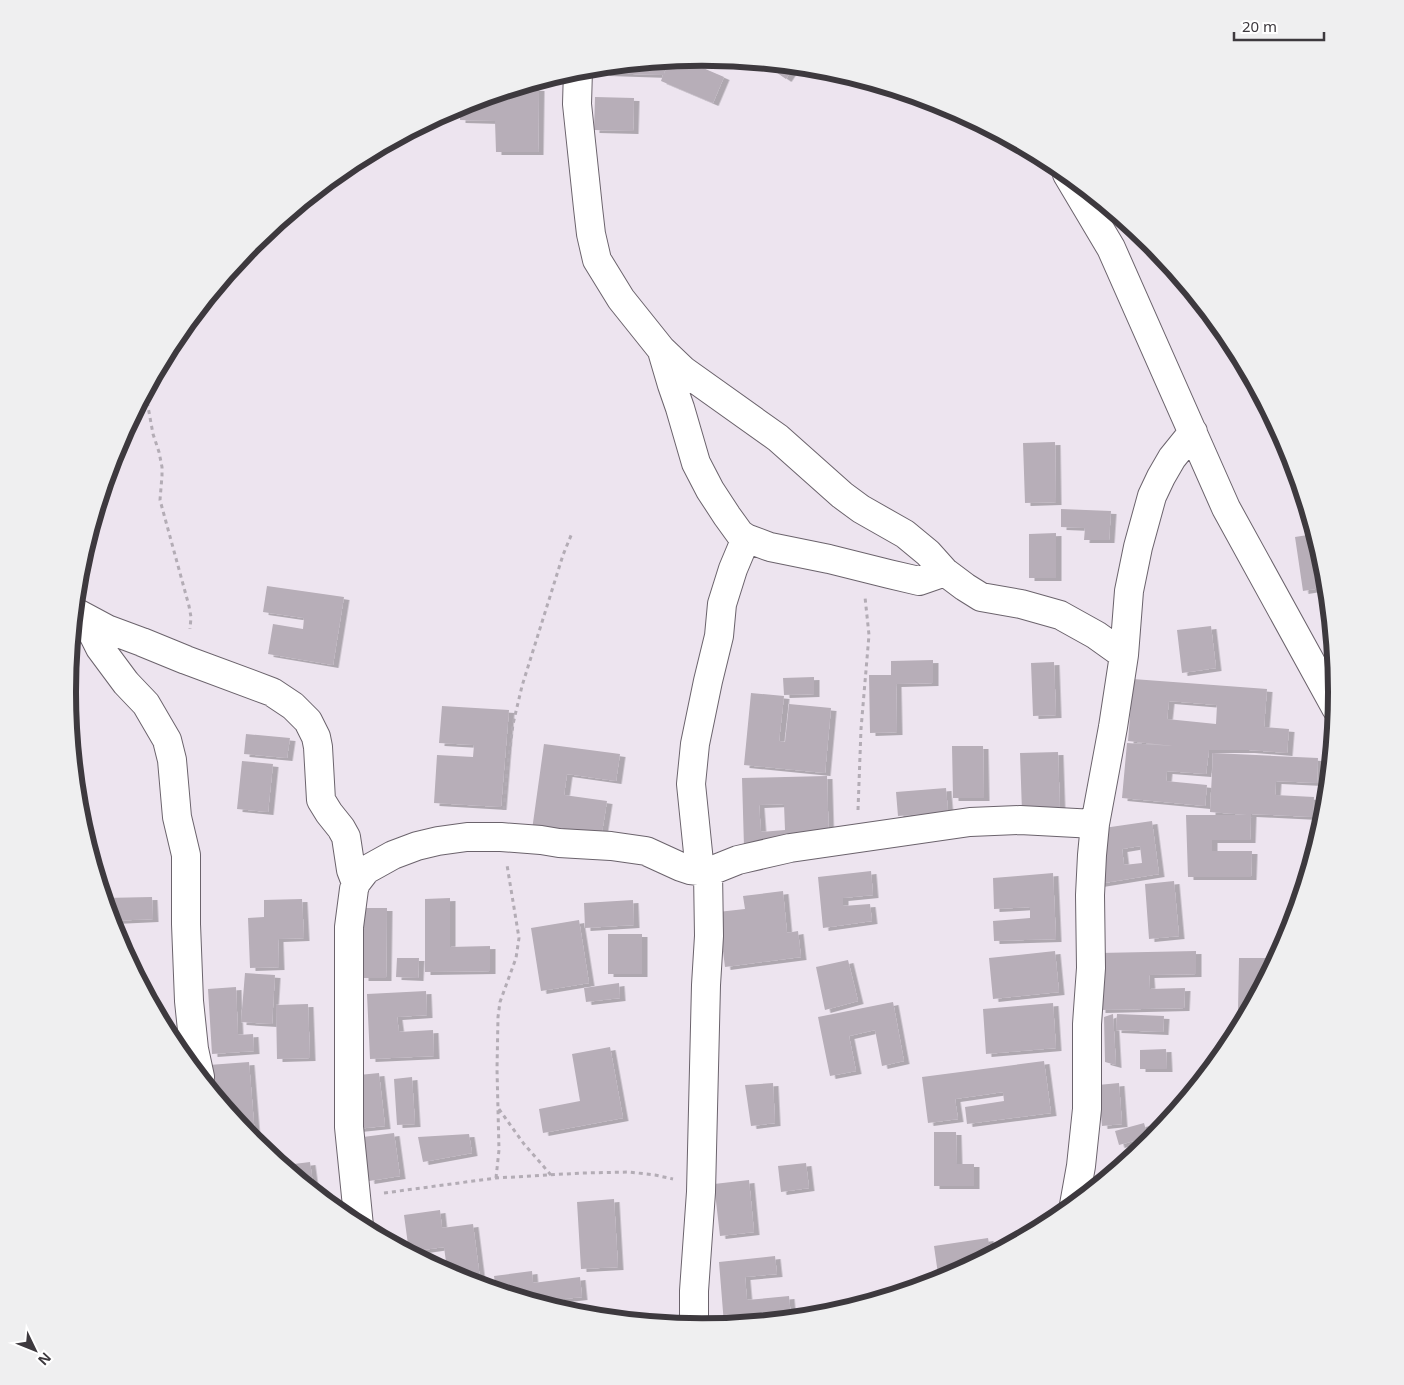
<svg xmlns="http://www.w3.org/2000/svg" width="1404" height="1385" font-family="'Noto Sans',sans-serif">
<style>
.building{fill:#b7aeb8;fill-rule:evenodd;filter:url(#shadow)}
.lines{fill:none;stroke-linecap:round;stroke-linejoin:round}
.minor-casing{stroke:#6b636c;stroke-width:30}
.path{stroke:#b3acb5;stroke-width:3;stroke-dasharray:4 4;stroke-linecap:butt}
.minor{stroke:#fff;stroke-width:28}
.rim{fill:none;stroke:#3d393e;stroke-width:6}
</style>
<defs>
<filter id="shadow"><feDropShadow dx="5.5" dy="3" stdDeviation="0" flood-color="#0004"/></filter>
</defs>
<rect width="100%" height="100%" fill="#ede4ef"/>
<path class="building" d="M682 59 724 77 713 103 661 81 663 75 604 73V67L665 61V66H664V74L669 61Z
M764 64H771L794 67 786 79Z
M520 87 539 88 538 152H496L495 121 460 120V106Z
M595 97 634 98 633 131 594 130Z
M1055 442 1056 502 1025 503 1023 443Z
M1061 509 1111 511 1109 540H1084L1085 528 1061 527Z
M1056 533V578H1029V534Z
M1314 534 1325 569 1327 587 1303 591 1295 537Z
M267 586 344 597 333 665 268 654 273 624 303 629 304 618 263 612Z
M1211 626 1216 668 1182 673 1177 630Z
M933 660V683L896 684 897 732 870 733 869 675H891V661Z
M1054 662 1056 715 1033 716 1031 663Z
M814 677V694L784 695 783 678Z
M1133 679 1267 689 1264 727 1289 729 1287 753 1249 750H1209L1206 774 1167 771 1166 781 1207 785 1205 806 1122 798 1127 743 1173 746 1128 741ZM1169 701 1217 705 1216 724 1167 719Z
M751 693 784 696 779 741 785 742 789 704 831 708 825 773 744 765Z
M442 706 509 710 501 807 434 803 437 755 473 757 474 745 439 743Z
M246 734 290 738 287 758 244 754Z
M544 744 620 754 616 781 567 774 564 795 607 801 601 839 532 830Z
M952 746H983L984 798H953Z
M1058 752 1060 811 1022 812 1020 753Z
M1213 753 1318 758 1317 783 1276 781 1275 795 1314 797 1313 817 1251 814 1250 840H1212V851H1252L1251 877H1188L1186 815H1247L1210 812Z
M242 761 273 764 268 812 237 809Z
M827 776 829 845 744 847 742 778ZM784 804 785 830 761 832 759 805Z
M946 788 948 812 898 816 896 792Z
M1152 821 1159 874 1098 884 1090 830ZM1140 846 1142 863 1124 865 1122 849Z
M871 871 873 895 843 898V906L870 904 872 921 823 928 818 877Z
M1053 873 1056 939 994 941 993 921 1030 918V907L994 909 993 878Z
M1174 881 1179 936 1149 939 1145 884Z
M783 891 787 933 798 931 801 957 725 967 718 912 745 909 743 896Z
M152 897 153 919 111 921 104 898Z
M450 898V947L490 946V971L425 972V899Z
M302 899 304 938 278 939 279 967 250 968 248 918 264 917V900Z
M633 900 634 925 585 928 584 903Z
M364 908H387L386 978H363Z
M579 920 589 983 541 991 531 928Z
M608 934H642V974H608Z
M1055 951 1059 992 993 999 989 958Z
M1196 951V974L1149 975 1150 989 1185 988 1184 1008 1100 1010 1099 953Z
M397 958H419L418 978 396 977Z
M1239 958H1277L1248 1011H1238Z
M848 960 858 1001 825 1010 816 967Z
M245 973 275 975 272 1024 241 1022Z
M619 983 620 998 586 1002 584 988Z
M236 987 238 1035 253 1034 254 1051 212 1054 208 989Z
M426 991 427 1015 397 1017 399 1032 433 1030 434 1056 370 1059 367 994Z
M893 1002 904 1061 882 1066 875 1030 849 1036 856 1071 830 1076 818 1017Z
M1053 1003 1056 1048 986 1054 983 1009Z
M308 1004 310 1058 277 1059 276 1005Z
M1113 1014 1116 1065 1105 1062 1104 1017Z
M1117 1014 1164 1016 1163 1032 1116 1030Z
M610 1047 623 1118 543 1133 539 1109 580 1101 572 1054Z
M1166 1049 1167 1069H1140V1050Z
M1044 1061 1051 1113 967 1124 965 1107 1004 1101 1003 1092 955 1099 958 1119 928 1123 922 1077Z
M249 1062 255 1136 249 1137 211 1090 209 1065Z
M379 1073 385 1126 356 1129 349 1076Z
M412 1077 415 1124 397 1125 394 1079Z
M773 1083 775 1123 751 1126 745 1085Z
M1119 1083 1122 1124 1102 1126 1098 1085Z
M1144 1123 1148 1137 1119 1145 1115 1131Z
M934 1132H956L957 1164H974V1186H934Z
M394 1133 400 1176 369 1181 363 1137Z
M469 1134 472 1153 423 1162 418 1137Z
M310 1162 314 1191 286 1169V1165Z
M806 1163 809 1188 781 1192 778 1166Z
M749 1180 754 1232 720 1236 714 1184Z
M614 1199 618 1267 581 1269 577 1202Z
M440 1210 442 1228 473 1224 481 1286 459 1279 431 1264 446 1262 444 1247 409 1252 404 1215Z
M988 1238 991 1255 945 1279 939 1281 934 1246Z
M775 1256 777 1274 745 1277 747 1300 789 1296 791 1317 724 1324 719 1262Z
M532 1271 533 1283 580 1277 582 1297 555 1300 556 1309 496 1290 494 1276Z"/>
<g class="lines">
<defs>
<path id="minor" d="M578 70 577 104 588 208 591 234 597 260 621 299 661 349 684 371 778 438 842 495 861 509 905 534 928 553 945 572 965 587 981 597 1021 604 1060 615 1096 635 1124 655
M1067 174 1111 248 1226 508 1336 708
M662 351 672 385 680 408 696 463 710 490 727 516 740 534 746 538 770 547 829 559 889 574 919 581 945 572
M79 614 107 629 142 642 186 660 272 692 293 706 308 721 316 737 318 747 321 800 329 813 341 828 346 837 351 870 356 883
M88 620 93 634 100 648 126 683 146 704 167 740 172 760 177 817 186 855V924L189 1001 194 1049 200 1077
M700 872 691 784 695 744 708 681 719 636 722 604 733 569 746 538
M1074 1205 1081 1166 1087 1109V1024L1091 968 1090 895 1092 855 1095 824 1113 727 1124 655 1129 591 1138 547 1152 496 1161 477 1172 458 1193 432
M359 1226 349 1127V927L354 889 356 883 366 870 393 855 417 846 438 841 467 837H501L541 840 559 843 611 846 646 851 681 867 690 870 708 872 738 860 790 848 970 822 1020 820 1095 824
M694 1327V1291L701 1192 706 985 709 936 708 872"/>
</defs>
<use href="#minor" class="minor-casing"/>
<path class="path" d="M144 395 147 401 153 434 159 452 162 467V476L160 500 189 606 191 617 190 629
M504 810 507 771 513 724 522 686 563 555 572 533
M858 810 861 729 869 635 865 597
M499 1109 524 1144 551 1175
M496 1178 499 1150 497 1069 498 1017 500 1002 516 958 519 938 507 865
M384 1193 496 1178 582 1173 629 1172 655 1175 673 1179"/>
<use href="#minor" class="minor"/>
</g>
<path d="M0 0H1404V1385H0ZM76 692a626 626 0 1 1 1252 0a626 626 0 1 1-1252 0Z" fill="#efeff0" fill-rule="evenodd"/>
<path class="rim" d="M76 692a626 626 0 1 1 1252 0a626 626 0 1 1-1252 0Z"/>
<g transform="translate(35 1350) rotate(133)" stroke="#ffffff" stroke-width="4" paint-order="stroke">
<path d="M0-4L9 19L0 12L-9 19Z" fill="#3d393e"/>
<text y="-8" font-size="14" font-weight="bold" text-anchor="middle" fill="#3d393e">N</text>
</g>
<path d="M1234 32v8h90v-8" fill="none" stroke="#3d393e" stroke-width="2.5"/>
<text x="1242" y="32" font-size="15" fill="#3d393e" stroke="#ffffff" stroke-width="4" paint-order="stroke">20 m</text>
</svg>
